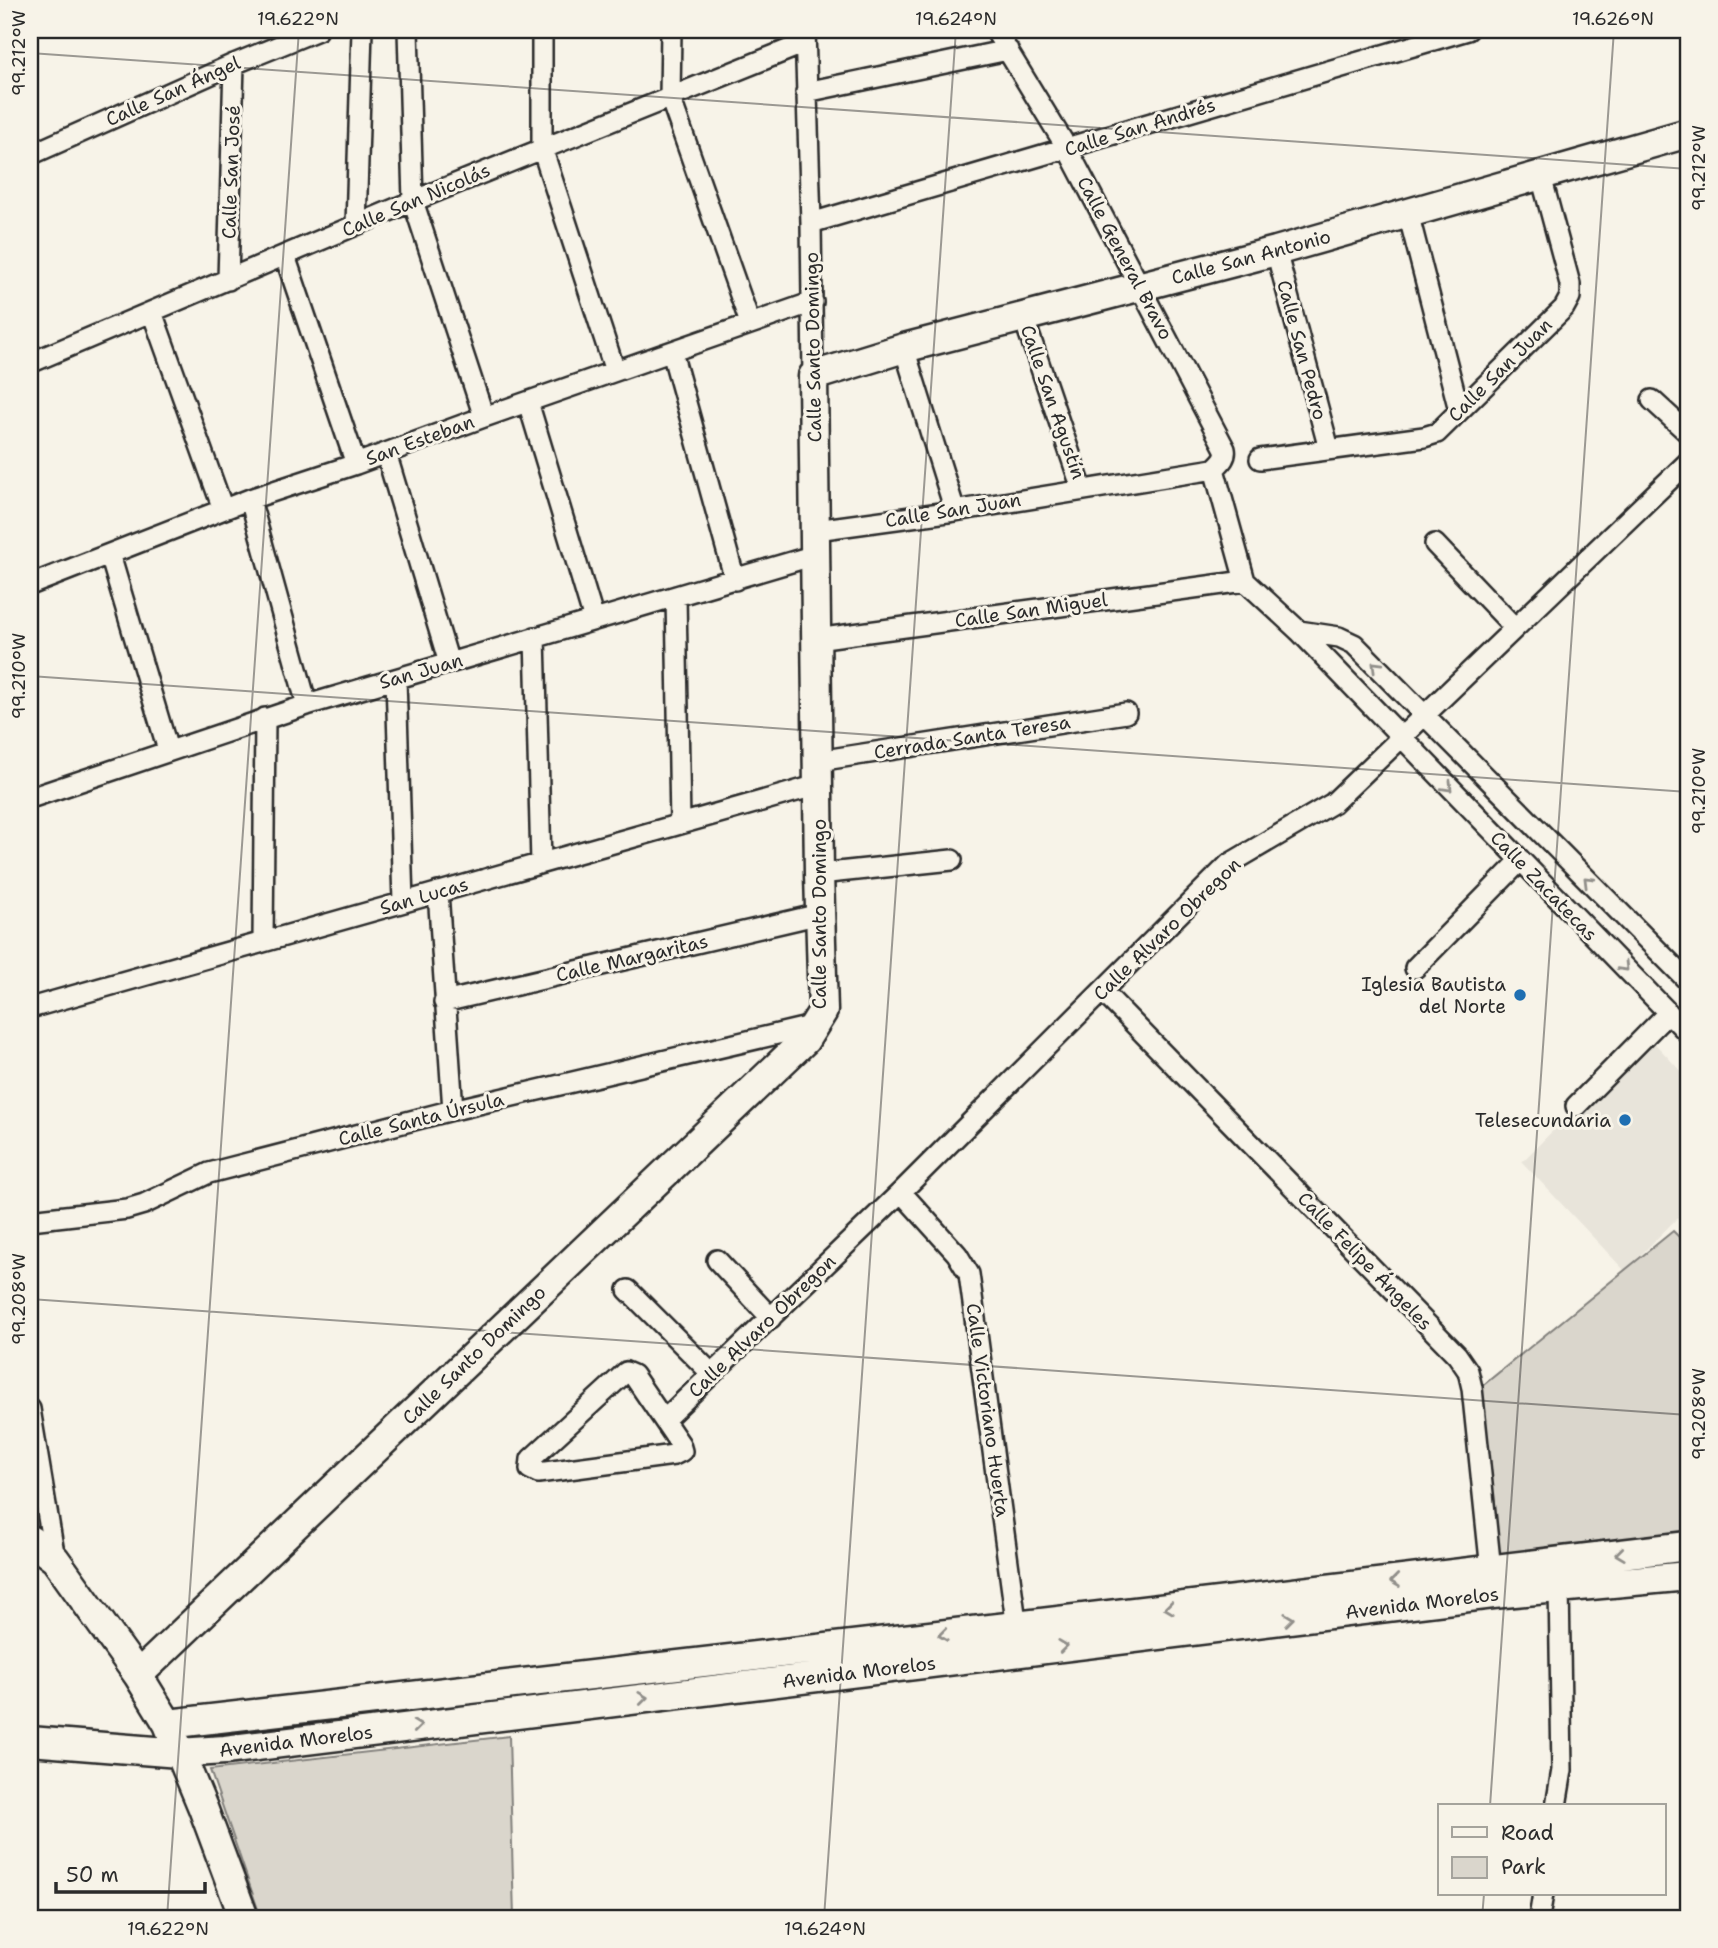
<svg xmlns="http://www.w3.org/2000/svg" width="1718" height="1948" font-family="'Shantell Sans',sans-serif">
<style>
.built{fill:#e8e4da}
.green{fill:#dad6cc;stroke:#82807c;stroke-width:2}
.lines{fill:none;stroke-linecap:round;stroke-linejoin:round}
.street-casing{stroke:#2b2b2b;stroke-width:24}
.secondary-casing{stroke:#2b2b2b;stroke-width:33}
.street{stroke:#f7f3e8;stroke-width:19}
.secondary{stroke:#f7f3e8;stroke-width:28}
.oneway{stroke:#918f8a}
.ticks{fill:none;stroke:#2b2b2b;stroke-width:2;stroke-opacity:0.45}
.poi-dot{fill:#1f6fb2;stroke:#f7f3e8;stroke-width:2.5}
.labels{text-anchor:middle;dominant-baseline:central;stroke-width:6;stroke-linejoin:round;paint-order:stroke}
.street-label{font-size:19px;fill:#2b2b2b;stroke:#f7f3e8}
.poi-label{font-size:19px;fill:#2b2b2b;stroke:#f7f3e8;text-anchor:end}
.neatline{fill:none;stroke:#2b2b2b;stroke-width:2.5}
.ticks-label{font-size:18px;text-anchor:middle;fill:#2b2b2b}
</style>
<rect width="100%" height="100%" fill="#f7f3e8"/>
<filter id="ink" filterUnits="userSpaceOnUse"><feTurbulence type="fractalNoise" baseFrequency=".0143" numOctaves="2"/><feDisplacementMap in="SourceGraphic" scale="14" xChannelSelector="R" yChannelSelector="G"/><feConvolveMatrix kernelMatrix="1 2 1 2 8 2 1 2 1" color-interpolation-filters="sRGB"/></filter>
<g filter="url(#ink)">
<path class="built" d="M1647 1035 1688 1079V1207L1625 1271 1522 1162Z"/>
<path class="green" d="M1673 1231 1688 1246V1540L1497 1559 1476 1391Z
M509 1736 514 1918H261L210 1770Z"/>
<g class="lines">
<defs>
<path id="street" d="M408 30 413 201 484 417
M542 30V148L615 371
M671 30 670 97 750 323
M805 30 811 223 813 376
M995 30 1067 148 1225 449C1227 458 1220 463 1214 469L1245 581 1299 631 1688 1033
M806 92 1008 50
M30 155 234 64 318 30
M1408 213 1459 410
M811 223 1468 30
M356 225 362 30
M1276 251 1329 449
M285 256 356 464
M228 280 234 64
M152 312 223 509
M1023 316 1082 489
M904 348 955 511
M672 352 735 580
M30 363 413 201 805 43
M1652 400 1688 433
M528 402 594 620
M386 453 449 663
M1260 459 1424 437 1437 433 1564 308 1570 297V284L1541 176
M250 499 307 705
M816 530 955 511 1214 469
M1435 544 1515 628
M110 555 168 750
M30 585 250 499 356 464 484 417 813 302
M676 596 680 824
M1299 631 1339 637 1354 644 1688 981
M535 637 541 863
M816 639 1245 581
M396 679 403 902
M818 761 1126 713
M30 798 307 705 815 555
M819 874 952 860
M438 892 453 1110
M263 942 265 718
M1415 968 1520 861
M1103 992 1457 1355 1468 1371 1472 1388 1492 1580
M444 1002 820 914
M30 1008 818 785
M1576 1106 1668 1013
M901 1192 957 1254 969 1274 1018 1636
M30 1220 127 1209 144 1204 209 1173 453 1110 816 1025
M717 1260 771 1318
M628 1290 712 1374
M626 1372 633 1375 680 1444 682 1451 674 1455 538 1473 530 1469 531 1459Z
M30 1409 55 1559
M664 1420 901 1192 1229 864 1333 803 1688 462
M1556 1806 1562 1770 1559 1587
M1539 1918 1543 1894"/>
<path id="secondary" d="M30 1540 55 1559 138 1675 168 1724 203 1808 244 1918
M138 1675 805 1040 823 1011 819 874 813 376 904 348 1276 251 1688 133
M168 1724 1016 1626 1688 1546
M30 1741 179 1753 225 1750 1493 1594 1688 1576"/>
</defs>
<use href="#street" class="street-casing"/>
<use href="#secondary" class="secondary-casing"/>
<use href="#street" class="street"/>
<use href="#secondary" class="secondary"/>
</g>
<defs><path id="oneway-chevron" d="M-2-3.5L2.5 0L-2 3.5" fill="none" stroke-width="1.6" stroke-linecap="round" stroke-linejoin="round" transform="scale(1.75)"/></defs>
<g class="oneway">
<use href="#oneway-chevron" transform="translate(1376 666) rotate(-135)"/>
<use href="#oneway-chevron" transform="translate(1448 787) rotate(46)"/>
<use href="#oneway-chevron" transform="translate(1588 881) rotate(-135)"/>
<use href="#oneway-chevron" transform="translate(1624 967) rotate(46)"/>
<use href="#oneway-chevron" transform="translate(1620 1554) rotate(173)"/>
<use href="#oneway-chevron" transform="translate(1395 1581) rotate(173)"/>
<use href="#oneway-chevron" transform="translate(1169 1608) rotate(173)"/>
<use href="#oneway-chevron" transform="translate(1289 1619) rotate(-7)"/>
<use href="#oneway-chevron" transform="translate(943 1635) rotate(173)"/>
<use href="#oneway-chevron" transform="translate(1063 1646) rotate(-7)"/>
<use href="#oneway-chevron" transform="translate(643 1698) rotate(-7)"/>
<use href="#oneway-chevron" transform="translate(417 1726) rotate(-7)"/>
</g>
</g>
<path class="ticks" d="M30 53 1688 169M30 676 1688 792M30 1299 1688 1415M1490 1806 1614 30M167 1918 299 30M824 1918 956 30M1482 1918 1484 1894"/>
<g class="poi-dot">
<circle cx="1520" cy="995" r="7"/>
<circle cx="1625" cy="1120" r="7"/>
</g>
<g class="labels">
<g class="street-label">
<text transform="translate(173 91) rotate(-24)">Calle San Ángel</text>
<text transform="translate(1140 127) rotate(-17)">Calle San Andrés</text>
<text transform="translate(231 172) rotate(-88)">Calle San José</text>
<text transform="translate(416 200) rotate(-23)">Calle San Nicolás</text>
<text transform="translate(1251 257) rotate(-15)">Calle San Antonio</text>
<text transform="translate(1125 258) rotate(62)">Calle General Bravo</text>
<text transform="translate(813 347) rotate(-91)">Calle Santo Domingo</text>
<text transform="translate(1302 350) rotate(75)">Calle San Pedro</text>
<text transform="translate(1500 370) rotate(-45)">Calle San Juan</text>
<text transform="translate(1053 402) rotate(71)">Calle San Agustín</text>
<text transform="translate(420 440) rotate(-20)">San Esteban</text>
<text transform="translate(953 510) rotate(-9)">Calle San Juan</text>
<text transform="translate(1031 610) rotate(-8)">Calle San Miguel</text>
<text transform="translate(421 671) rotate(-16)">San Juan</text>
<text transform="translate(972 737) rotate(-9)">Cerrada Santa Teresa</text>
<text transform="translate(1544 886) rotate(46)">Calle Zacatecas</text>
<text transform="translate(424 896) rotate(-16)">San Lucas</text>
<text transform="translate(819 914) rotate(-90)">Calle Santo Domingo</text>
<text transform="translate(1167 929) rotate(-44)">Calle Alvaro Obregon</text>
<text transform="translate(632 958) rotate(-13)">Calle Margaritas</text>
<text transform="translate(421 1119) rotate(-14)">Calle Santa Úrsula</text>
<text transform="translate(1365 1261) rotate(46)">Calle Felipe Ángeles</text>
<text transform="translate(762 1326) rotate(-44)">Calle Alvaro Obregon</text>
<text transform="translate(474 1355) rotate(-44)">Calle Santo Domingo</text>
<text transform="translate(988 1410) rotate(82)">Calle Victoriano Huerta</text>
<text transform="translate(1422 1603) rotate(-7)">Avenida Morelos</text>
<text transform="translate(859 1672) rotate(-7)">Avenida Morelos</text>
<text transform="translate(296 1741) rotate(-7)">Avenida Morelos</text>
</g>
<g class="poi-label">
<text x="1506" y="984">Iglesia Bautista<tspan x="1506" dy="22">del Norte</tspan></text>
<text x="1611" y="1120">Telesecundaria</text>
</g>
</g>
<rect width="1718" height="1948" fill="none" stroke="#f7f3e8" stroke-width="77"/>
<rect x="1438" y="1804" width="228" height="91" fill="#f7f3e8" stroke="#a5a39c" stroke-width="2"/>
<rect x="1452" y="1827" width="35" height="10" fill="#f7f3e8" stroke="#a5a39c" stroke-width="2"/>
<text x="1501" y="1840" font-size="21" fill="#2b2b2b">Road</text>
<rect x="1452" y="1857" width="35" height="21" fill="#dad6cc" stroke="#a5a39c" stroke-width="2"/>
<text x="1501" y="1874" font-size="21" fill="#2b2b2b">Park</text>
<path d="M56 1882v10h149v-10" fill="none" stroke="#2b2b2b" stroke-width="3.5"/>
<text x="66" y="1882" font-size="21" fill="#2b2b2b" stroke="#f7f3e8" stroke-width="5" paint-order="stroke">50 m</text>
<rect x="38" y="38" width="1642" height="1872" class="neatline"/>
<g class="ticks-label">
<text x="298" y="25">19.622°N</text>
<text x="956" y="25">19.624°N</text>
<text x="1613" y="25">19.626°N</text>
<text transform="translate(19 53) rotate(-90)" y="6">99.212°W</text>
<text transform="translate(1699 168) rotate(-90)" y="6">99.212°W</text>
<text transform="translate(19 676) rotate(-90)" y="6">99.210°W</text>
<text transform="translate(1699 791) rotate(-90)" y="6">99.210°W</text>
<text transform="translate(19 1299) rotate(-90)" y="6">99.208°W</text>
<text transform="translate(1699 1414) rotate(-90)" y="6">99.208°W</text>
<text x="168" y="1935">19.622°N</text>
<text x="825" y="1935">19.624°N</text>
</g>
</svg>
